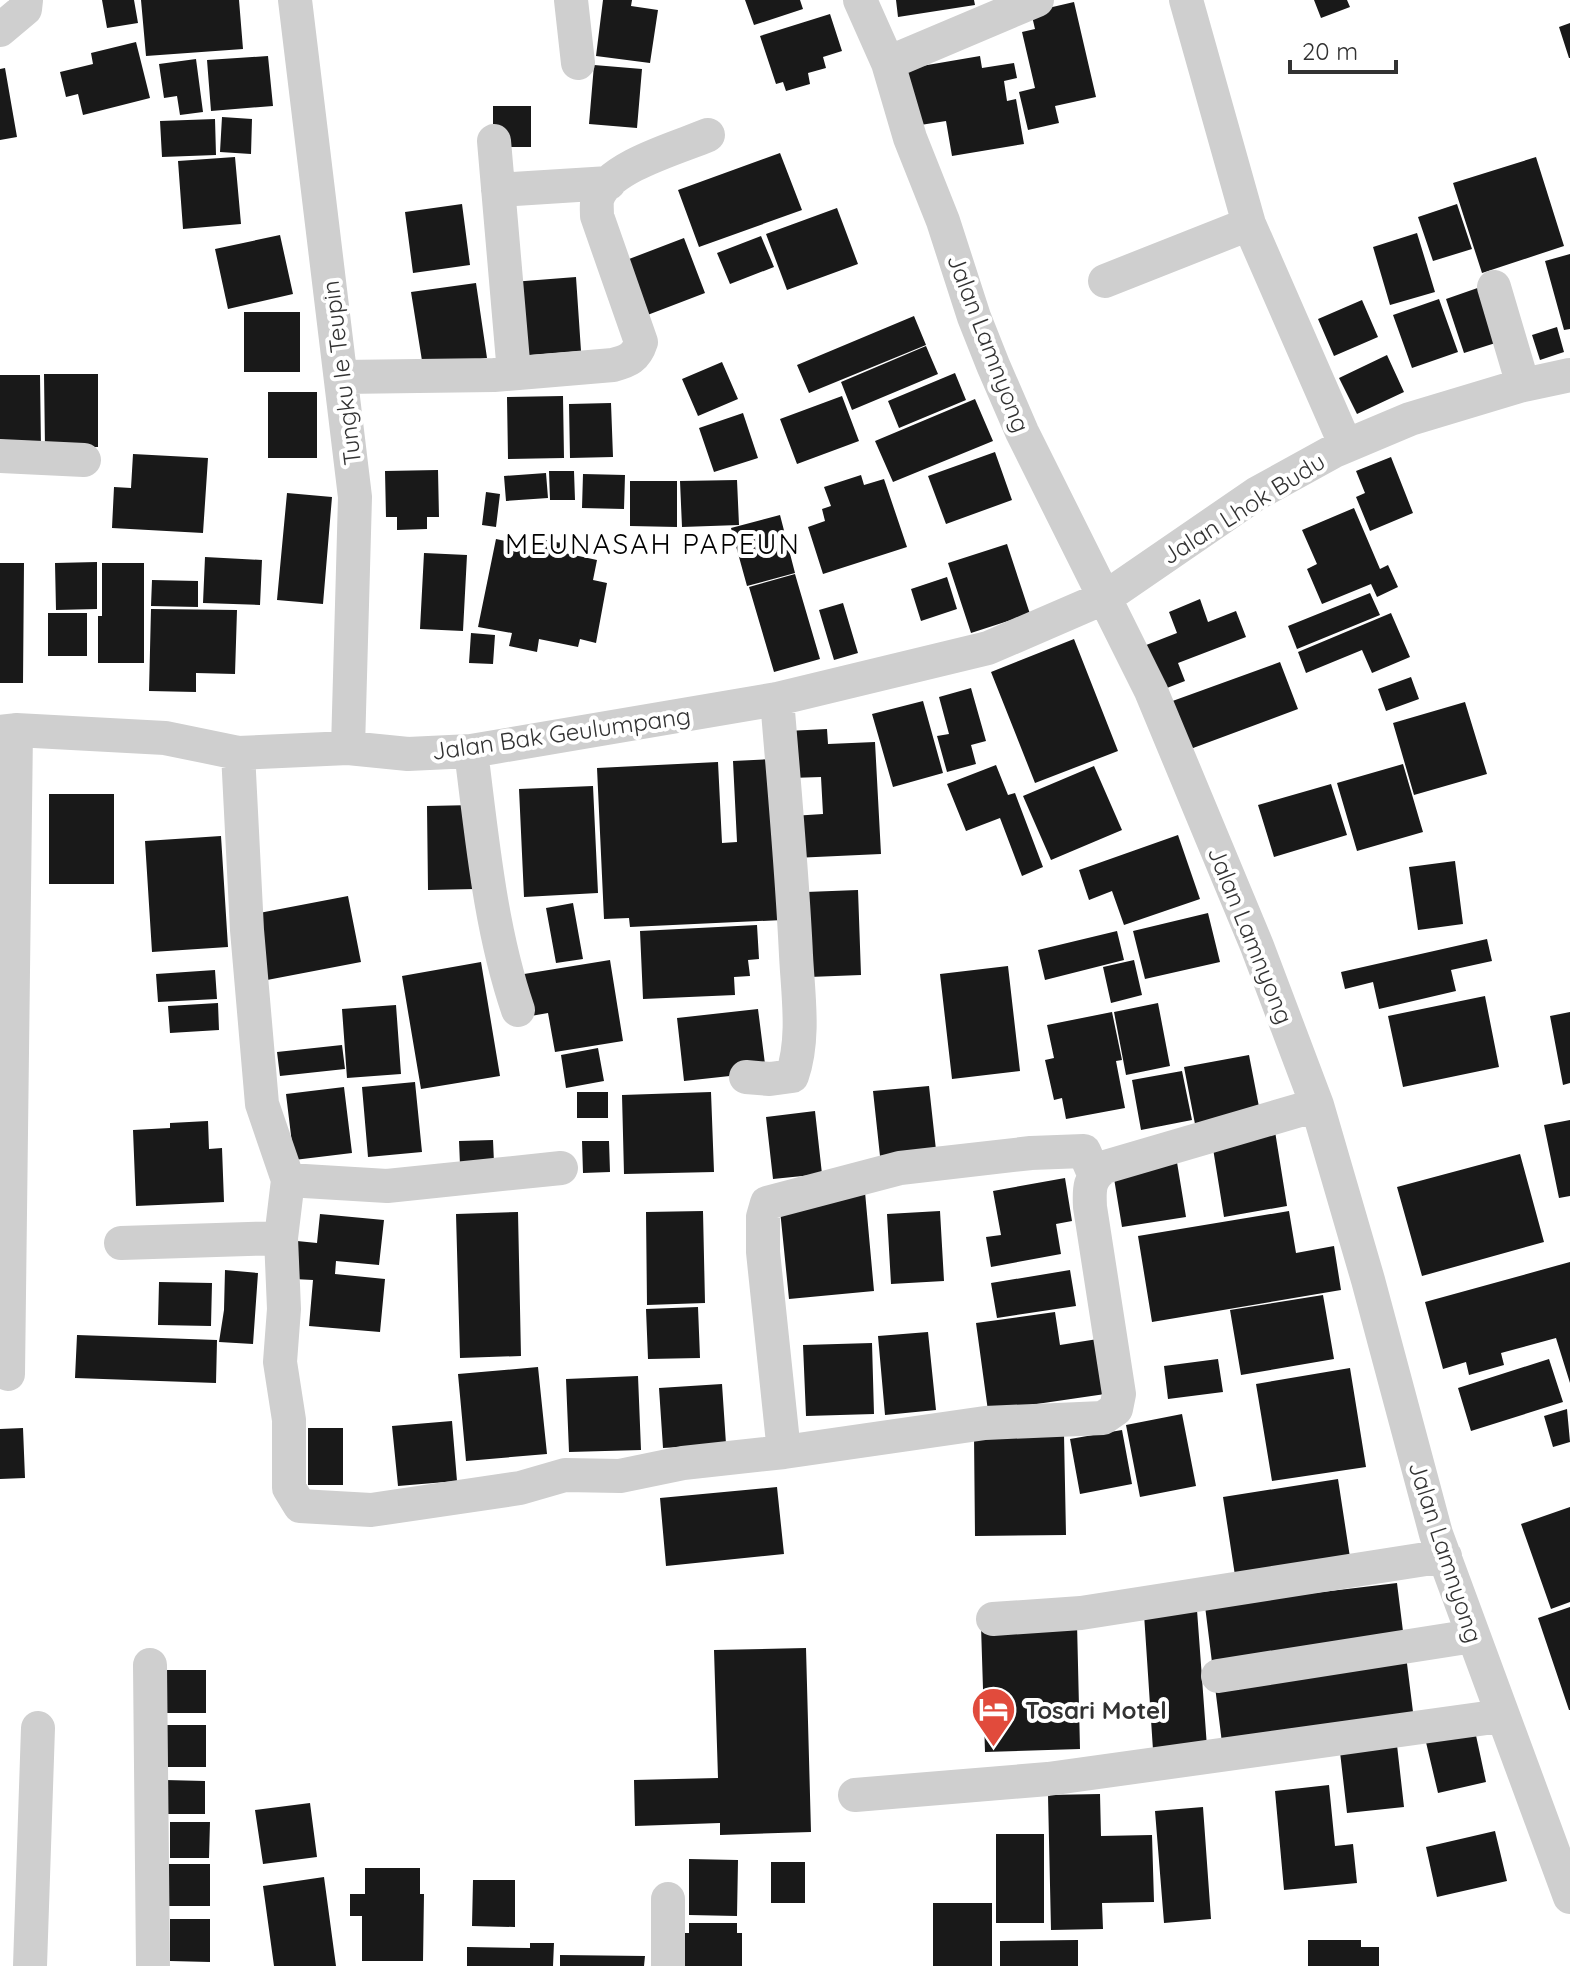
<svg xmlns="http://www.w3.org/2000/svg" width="1570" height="1966" font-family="Quicksand,sans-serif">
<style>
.building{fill:#191919}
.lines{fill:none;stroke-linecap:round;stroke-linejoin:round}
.street{stroke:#cfcfcf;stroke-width:34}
.labels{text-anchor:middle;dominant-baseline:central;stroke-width:8;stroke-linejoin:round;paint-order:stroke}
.street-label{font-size:24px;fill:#323232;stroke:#fff}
.poi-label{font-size:24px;font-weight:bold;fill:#323232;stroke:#fff;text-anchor:start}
.quarter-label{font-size:28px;letter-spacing:2px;fill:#000;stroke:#fff}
</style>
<rect width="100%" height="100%" fill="#fff"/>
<path class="building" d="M102 0H134L138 23 107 28Z
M141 0H239L243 49 146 56Z
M603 0H632L631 6 658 10 650 63 596 56Z
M745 0H800L803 9 754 25Z
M896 0H974L975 5 898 17Z
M1314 0H1347L1350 7 1321 18Z
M1074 2 1096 97 1055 106 1059 123 1028 130 1019 92 1035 88 1022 32 1035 29 1031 12Z
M830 14 842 51 823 57 826 68 808 73 810 84 786 91 783 82 776 84 760 36Z
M1570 23V58H1569L1559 27Z
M136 42 150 98 83 115 78 94 66 97 60 72 93 64 91 53Z
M268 56 273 106 211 111 207 60Z
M980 56 982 68 1014 63 1017 78 1004 81 1007 101 1016 99 1024 144 952 156 946 121 914 126 904 69Z
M196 59 203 112 180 115 177 96 164 98 159 64Z
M594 65 642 69 637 128 589 124Z
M5 68 17 137 0 140V69Z
M493 106H531V147H493Z
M222 117 252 119 251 154 220 152Z
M215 119 216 155 162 157 160 121Z
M780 153 802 210 699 247 678 190Z
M235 157 241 224 183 229 178 161Z
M1536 157 1564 246 1482 273 1453 183Z
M462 204 470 265 413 273 405 212Z
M1457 204 1472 249 1433 261 1418 217Z
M837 208 858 264 787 290 766 234Z
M1417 233 1435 292 1390 305 1373 247Z
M280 235 293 294 228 309 215 249Z
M761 236 774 267 730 284 717 253Z
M684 238 705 293 637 319 616 264Z
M1570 254V329L1564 330 1545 261Z
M576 277 581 351 518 356 512 282Z
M476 283 487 358 423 367 411 292Z
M1489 284 1508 339 1464 353 1446 299Z
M1439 299 1458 352 1412 368 1393 315Z
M1362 300 1378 337 1334 356 1318 319Z
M244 312H300V372H244Z
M914 316 926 345 809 393 797 365Z
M1557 327 1564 352 1540 360 1532 335Z
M926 346 938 374 852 410 841 382Z
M1387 355 1404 392 1357 414 1339 378Z
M722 362 738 399 698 416 682 379Z
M955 373 966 400 899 428 888 401Z
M44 374H98V447L45 448Z
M0 375H40L41 448H0Z
M268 392H317V458H268Z
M563 396 564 458 508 459 507 397Z
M842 396 859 441 797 464 780 419Z
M975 399 993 441 893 482 875 441Z
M611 403 613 457 570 458 569 404Z
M743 413 758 458 714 472 699 428Z
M995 452 1012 500 946 524 928 476Z
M133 454 208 458 203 533 112 528 114 487 131 488Z
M1391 457 1413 513 1370 531 1356 497 1365 493 1356 471Z
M438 470 439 517H427V529L397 530V517H386L385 471Z
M549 471H574L575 500H550Z
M546 473 548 498 506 501 504 476Z
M583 474 625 475 624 509 582 508Z
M861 475 864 485 884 479 907 547 823 574 808 527 825 521 822 509 831 506 824 487Z
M737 480 739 525 682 527 680 481Z
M630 481H677V527L630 526Z
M486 492 500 494 496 527 482 525Z
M287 493 332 497 323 604 277 600Z
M1354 508 1380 569 1388 565 1398 587 1377 597 1371 584 1322 604 1307 569 1317 564 1302 530Z
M780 515 795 573 747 586 731 528Z
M531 537 561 543 560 552 597 560 593 580 607 583 596 643 580 639 578 647 539 639 537 652 509 646 512 633 478 627 496 539 529 546Z
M1007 544 1030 614 971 633 948 563Z
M424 553 467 555 463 631 420 629Z
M205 557 262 560 260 605 203 603Z
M97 562V609L56 610 55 563Z
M0 563H24L23 683H0Z
M102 563H144V663H98V616H102Z
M795 574 820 659 774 672 749 587Z
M947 577 957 609 921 621 911 589Z
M152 580 198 581V607L151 606Z
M1370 593 1380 615 1297 649 1288 626Z
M1200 599 1208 622 1236 611 1246 637 1178 663 1185 681 1154 693 1136 649 1177 633 1169 612Z
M843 603 858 653 834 660 819 610Z
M151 609 237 610 235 674 196 673V692L149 691Z
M48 613H87V656H48Z
M1391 613 1410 657 1372 673 1362 650 1306 673 1298 652Z
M471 633 495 635 493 664 469 663Z
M1074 639 1118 751 1035 783 991 672Z
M1280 662 1298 709 1185 751 1167 703Z
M1411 677 1419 699 1386 711 1378 689Z
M971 688 986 741 971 745 976 764 947 772 937 736 949 734 939 697Z
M923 701 943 773 893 787 872 714Z
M1465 702 1487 774 1414 795 1393 723Z
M827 729 828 744 875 742 881 854 794 858 792 816 823 814 821 777 790 778 787 731Z
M775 759 783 920 630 927 629 918 604 919 597 768 718 762 722 843 737 842 733 761Z
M1403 764 1423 832 1357 851 1337 783Z
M996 765 1008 795 1015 793 1043 867 1022 876 1000 818 966 831 947 784Z
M1094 766 1122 830 1051 860 1023 796Z
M1331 784 1347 835 1274 857 1258 805Z
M593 786 598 893 524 897 519 789Z
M49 794H114V884H49Z
M474 805 476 889 428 890 427 806Z
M1178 835 1200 899 1124 925 1112 891 1089 900 1079 870Z
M221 836 228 947 152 952 145 841Z
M1455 861 1463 924 1418 930 1409 867Z
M858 890 861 975 809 977 806 892Z
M348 896 361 962 267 980 254 914Z
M573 903 583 959 556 963 546 908Z
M1208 913 1220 962 1145 979 1133 931Z
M757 925 759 959 748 960 750 976 734 977 735 995 643 999 640 931Z
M1117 931 1124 960 1045 980 1038 950Z
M1487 939 1492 961 1451 970 1456 991 1379 1009 1373 982 1345 989 1341 972Z
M610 960 623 1041 555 1052 548 1013 525 1017 518 975Z
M1134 960 1142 995 1111 1003 1103 967Z
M481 962 500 1076 421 1089 402 976Z
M1008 966 1020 1071 952 1079 940 974Z
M215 970 217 999 158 1002 156 974Z
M1485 996 1499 1067 1403 1087 1388 1016Z
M218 1003 219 1030 170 1033 168 1006Z
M1158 1003 1170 1066 1126 1075 1114 1012Z
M396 1005 401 1074 347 1078 342 1009Z
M758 1009 766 1072 684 1081 677 1018Z
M1112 1012 1122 1060 1116 1061 1125 1108 1066 1119 1062 1098 1054 1100 1045 1060 1054 1058 1047 1025Z
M1570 1012V1083L1563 1085 1550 1016Z
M342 1045 345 1069 280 1076 277 1052Z
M598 1048 604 1081 566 1088 561 1055Z
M1249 1055 1260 1112 1195 1124 1184 1067Z
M1182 1071 1192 1120 1141 1130 1132 1080Z
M415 1082 422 1152 368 1157 362 1087Z
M929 1086 936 1150 880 1156 873 1091Z
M344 1087 352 1153 294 1160 286 1094Z
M577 1092H608V1118H577Z
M711 1092 714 1172 624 1174 622 1095Z
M815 1111 822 1174 773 1179 766 1117Z
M1570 1120V1196L1559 1198 1544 1125Z
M208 1121 209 1149 222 1148 224 1202 136 1206 133 1130 170 1128V1123Z
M1274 1125 1287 1206 1224 1217 1211 1136Z
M493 1140 494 1163 460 1165 459 1141Z
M582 1141H609L610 1172 583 1173Z
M1174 1144 1186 1217 1122 1227 1110 1154Z
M1520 1154 1544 1242 1422 1276 1397 1187Z
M1065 1178 1072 1221 1056 1224 1061 1254 991 1267 986 1237 1001 1235 993 1191Z
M865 1192 874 1291 789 1299 779 1200Z
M703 1211 705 1303 647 1305 646 1212Z
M940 1211 944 1281 891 1284 887 1214Z
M1289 1211 1296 1253 1334 1246 1341 1290 1152 1322 1138 1236Z
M518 1212 521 1356 460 1358 456 1214Z
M320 1214 384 1220 379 1265 336 1261 335 1274 385 1279 380 1332 309 1326 313 1280 294 1279 297 1241 317 1243Z
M1570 1262V1383L1556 1338 1501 1353 1504 1365 1469 1375 1466 1362 1443 1369 1425 1302Z
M225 1270 258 1273 253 1344 219 1342 224 1310Z
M1070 1270 1076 1306 997 1318 991 1283Z
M159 1282 212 1283 211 1326 158 1325Z
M1323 1295 1334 1359 1241 1375 1230 1310Z
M698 1307 700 1358 648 1359 646 1309Z
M1055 1312 1060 1345 1104 1338 1112 1393 988 1411 976 1323Z
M928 1332 936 1410 885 1415 878 1336Z
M77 1335 217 1340 216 1383 75 1378Z
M872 1343 874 1414 806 1416 803 1345Z
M1218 1359 1223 1392 1168 1399 1164 1366Z
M1549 1359 1563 1402 1471 1431 1458 1388Z
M538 1367 547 1454 466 1461 458 1374Z
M1350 1368 1366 1467 1272 1481 1256 1384Z
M638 1376 641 1450 569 1452 566 1379Z
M722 1384 726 1444 663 1448 659 1388Z
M1567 1409 1570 1442 1553 1447 1544 1416Z
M1182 1414 1196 1486 1140 1497 1126 1425Z
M452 1421 457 1481 398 1486 392 1426Z
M23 1428 25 1478 0 1479V1429Z
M308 1428H343V1485H308Z
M1122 1430 1132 1484 1080 1494 1070 1439Z
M1064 1434 1066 1535 975 1536 974 1435Z
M1338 1479 1351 1564 1236 1582 1223 1497Z
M777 1487 784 1554 666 1566 660 1498Z
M1570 1507V1602L1551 1609 1521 1524Z
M1397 1583 1415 1728 1223 1751 1205 1606Z
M1570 1607V1710H1569L1538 1618Z
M1197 1610 1207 1747 1153 1750 1144 1614Z
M1077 1623 1080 1749 985 1752 981 1626Z
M806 1648 811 1832 720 1835V1823L635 1826 634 1780 718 1778 714 1650Z
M162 1670H206V1713H162Z
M163 1725H206V1767H163Z
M1474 1726 1486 1782 1438 1793 1425 1738Z
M1397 1745 1404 1807 1347 1813 1340 1752Z
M165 1780 205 1781V1814H165Z
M1329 1785 1335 1846 1353 1844 1357 1883 1284 1890 1275 1791Z
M1100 1794 1101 1836 1152 1835 1154 1902 1102 1903 1103 1929 1051 1930 1048 1795Z
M310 1803 317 1857 263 1864 255 1810Z
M1203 1807 1211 1919 1164 1923 1155 1811Z
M170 1822H210L209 1858H170Z
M1495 1831 1507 1881 1437 1897 1426 1847Z
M996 1834H1044V1923H996Z
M689 1859 738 1860 737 1916 689 1915Z
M771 1862H805V1903H771Z
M167 1864H210V1906H167Z
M365 1868H420V1894H424L423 1961H362V1916H350V1894H365Z
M324 1877 336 1966H274L263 1886Z
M473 1880H515V1927L472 1926Z
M933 1903H992V1966H933Z
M170 1919H210V1962L170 1961Z
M689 1923H737V1933H742V1966H680L681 1933H689Z
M1078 1940V1966H1000V1941Z
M1308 1940H1361V1947H1379V1966H1308Z
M530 1943H554L553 1966H467V1947L530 1948Z
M560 1955 645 1956 644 1966H560Z"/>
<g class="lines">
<path class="street" d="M295 0 355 497 348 748
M571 0 578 63
M860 0 888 63 910 138 943 221 974 317 993 365 1022 432 1151 691 1257 946 1317 1105 1368 1280 1436 1534 1570 1897
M1186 0 1249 224 1346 446
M0 30 25 9 26 0
M888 63 1037 0
M494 141 514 373
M498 190 609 183
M1105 281 1249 224
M1494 287 1523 385
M342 377 494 375 613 365C628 361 636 358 641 342L597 216C597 211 596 202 598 197 610 166 680 147 708 135
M0 456 84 460
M0 732 16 730 165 738 238 753 348 748 408 754 471 751 777 699 988 648 1106 597 1256 494 1334 451 1410 419 1523 385 1570 375
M471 751C482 837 490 928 518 1010
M238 753 247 930 262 1104 288 1180 281 1238 284 1309 280 1362 289 1420V1488L300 1506 371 1510 520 1488 565 1475 620 1476 683 1463 784 1452 985 1423 1103 1418 1116 1409 1119 1394 1090 1207C1089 1189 1089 1177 1105 1167L1317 1105
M746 1077 770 1079 792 1076C805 1038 798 995 796 955 792 870 784 785 777 699
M288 1180 387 1186 561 1168
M121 1243 281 1238
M8 1374 16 730
M784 1452 763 1252V1217L767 1203 900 1168 1031 1153 1084 1151 1094 1174
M993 1619 1081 1613 1445 1556
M150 1665 153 1966
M1218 1676 1473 1636
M855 1795 1048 1779 1501 1716
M668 1899V1966
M30 1966 38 1728"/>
</g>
<defs>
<symbol id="hotel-pin" viewBox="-11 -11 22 30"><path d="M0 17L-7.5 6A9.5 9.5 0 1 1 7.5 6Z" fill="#e14b3c" stroke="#fff"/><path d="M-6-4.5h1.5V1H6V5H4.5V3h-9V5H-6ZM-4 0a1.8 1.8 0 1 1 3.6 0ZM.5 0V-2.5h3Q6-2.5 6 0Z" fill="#fff"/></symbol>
</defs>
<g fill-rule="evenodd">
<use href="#hotel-pin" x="968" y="1684" width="51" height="69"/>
</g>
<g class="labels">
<g class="street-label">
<text transform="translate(989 343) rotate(69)">Jalan Lamnyong</text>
<text transform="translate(341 373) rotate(-97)">Tungku Ie Teupin</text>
<text transform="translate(1243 508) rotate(-32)">Jalan Lhok Budu</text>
<text transform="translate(561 733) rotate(-8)">Jalan Bak Geulumpang</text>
<text transform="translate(1251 935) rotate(68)">Jalan Lamnyong</text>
<text transform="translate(1446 1552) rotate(72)">Jalan Lamnyong</text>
</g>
<g class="poi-label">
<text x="1025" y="1710">Tosari Motel</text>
</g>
<g class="quarter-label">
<text x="653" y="543">MEUNASAH PAPEUN</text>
</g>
</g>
<path d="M1290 60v12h106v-12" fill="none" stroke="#323232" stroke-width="4"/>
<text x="1302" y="60" font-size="24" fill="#323232" stroke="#ffffff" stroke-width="6" paint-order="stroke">20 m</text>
</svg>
